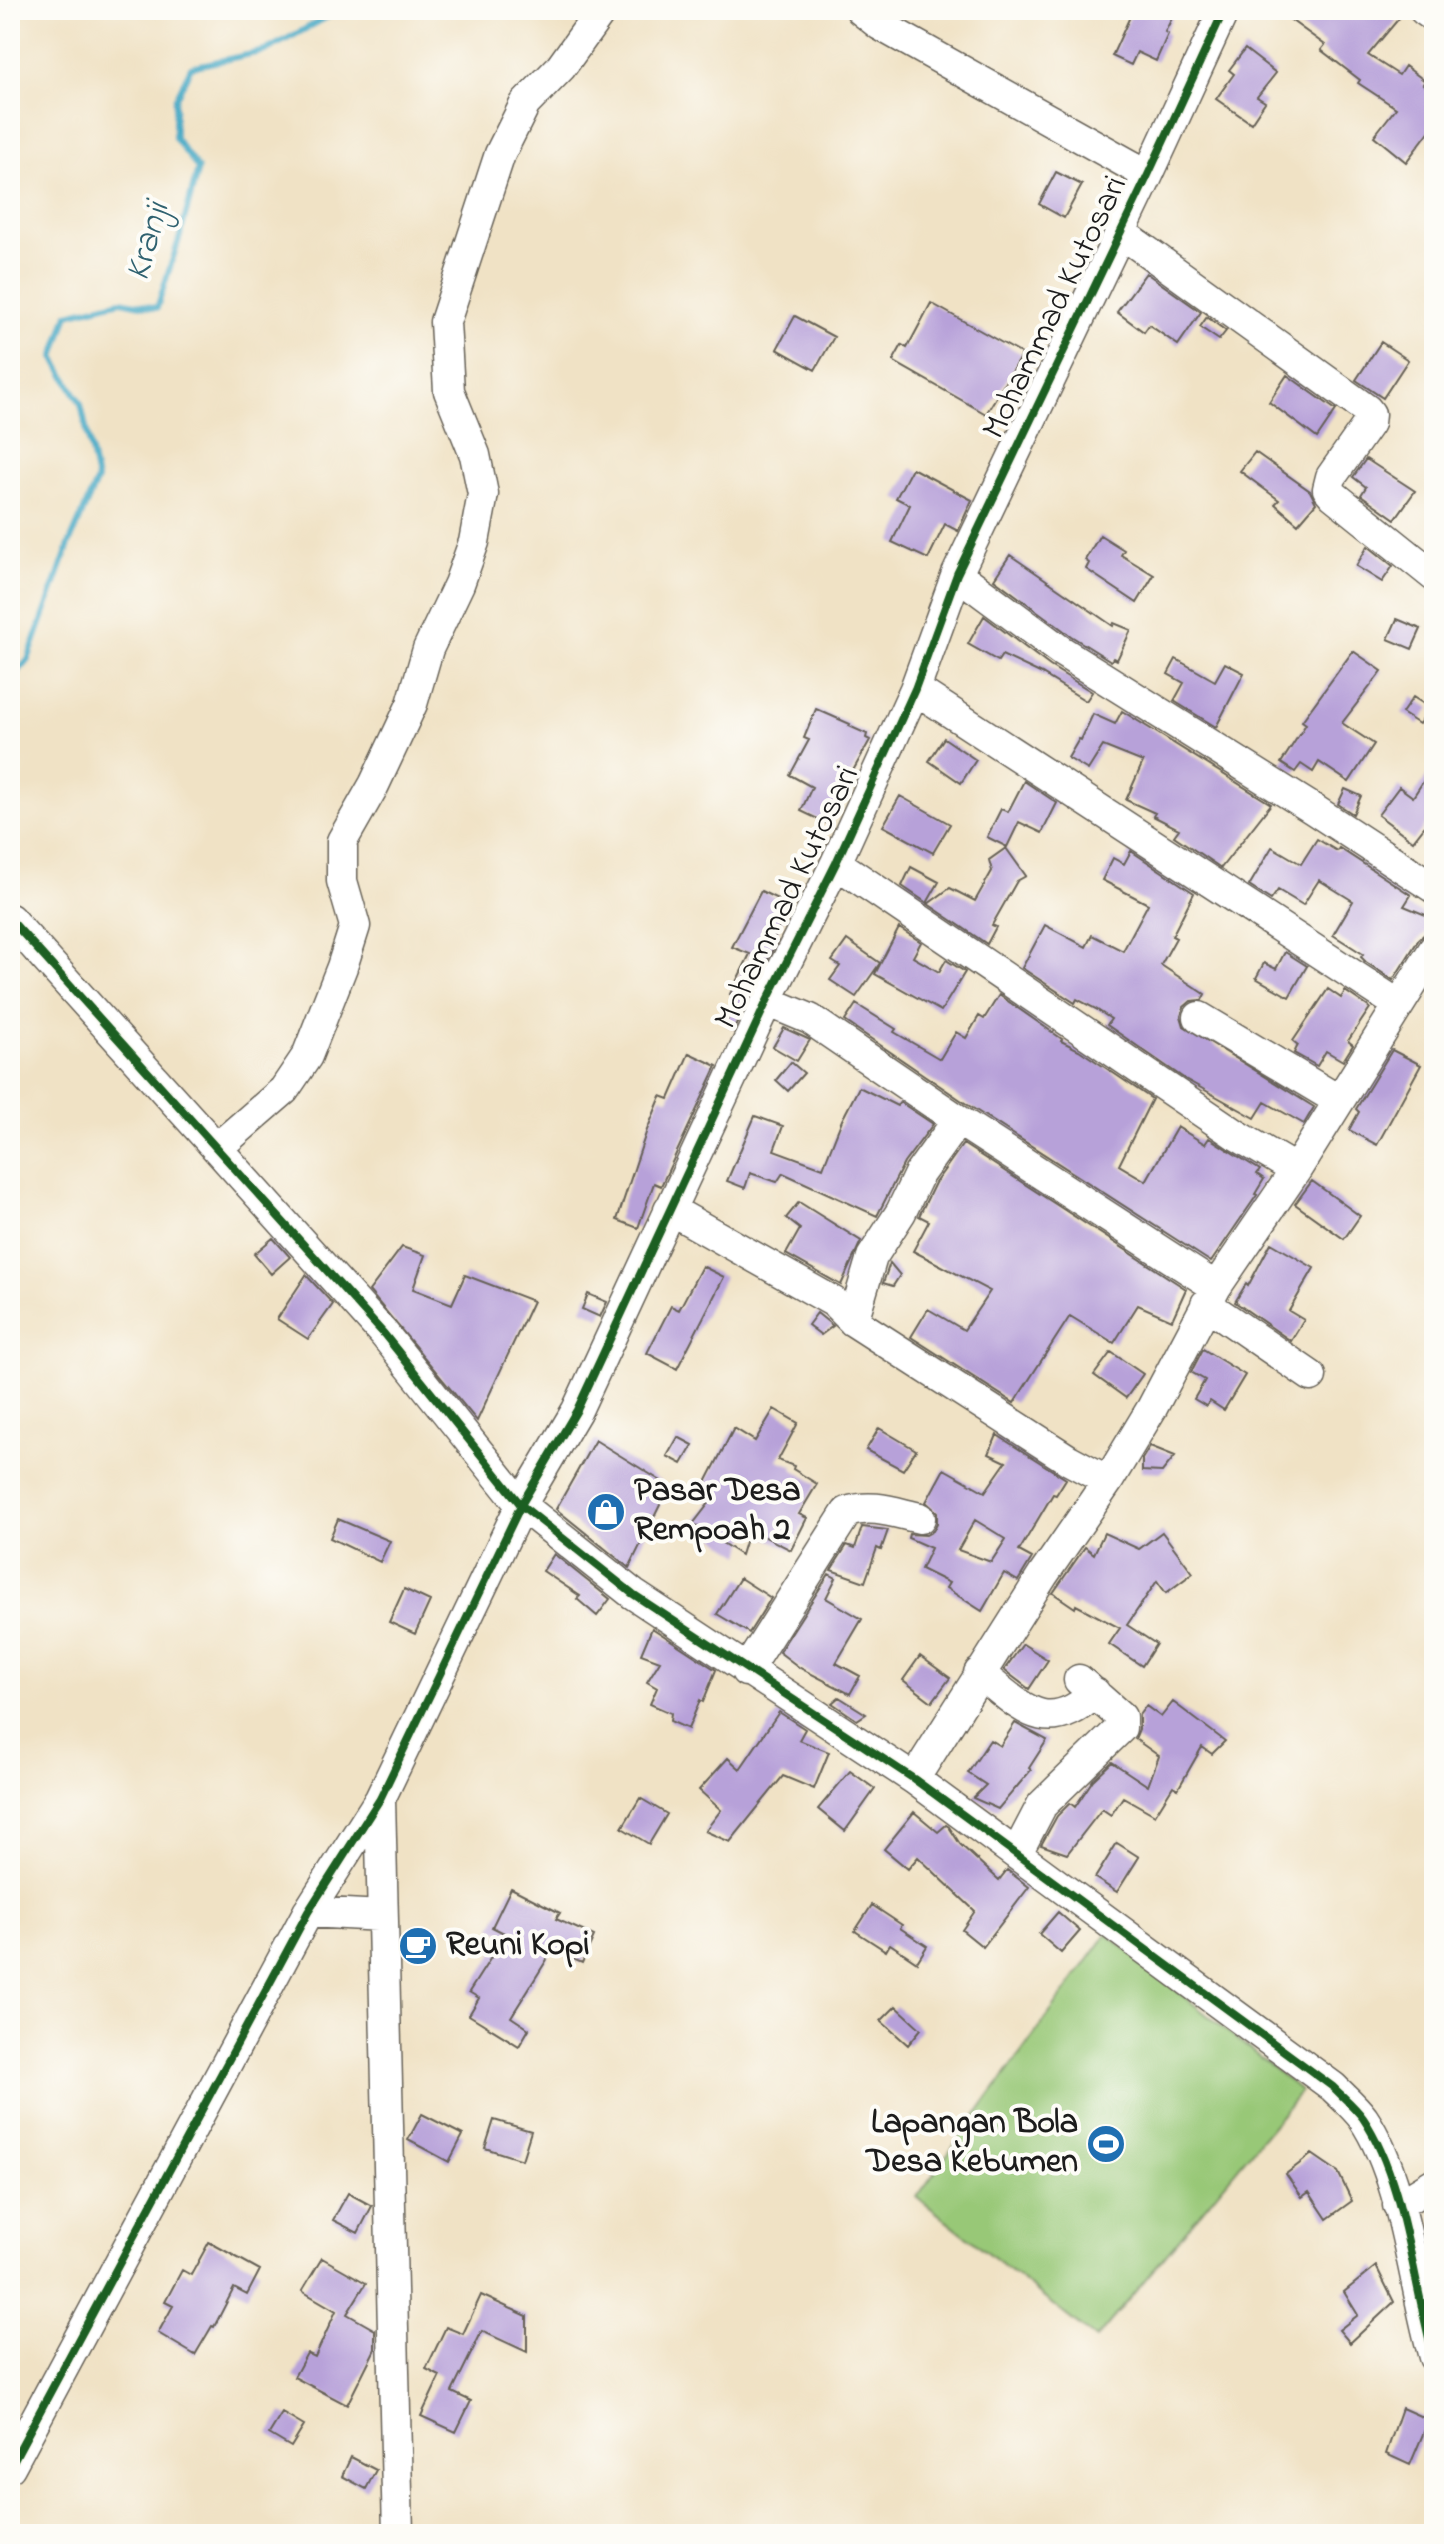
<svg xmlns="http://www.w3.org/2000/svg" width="1444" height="2544" font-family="'Indie Flower',sans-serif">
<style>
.green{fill:#98c877;stroke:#5a724a;stroke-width:2}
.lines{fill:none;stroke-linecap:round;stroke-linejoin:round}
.stream{stroke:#44a8c4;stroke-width:6}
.building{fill:#b7a1d9;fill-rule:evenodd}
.minor-casing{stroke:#666157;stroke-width:33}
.minor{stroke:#fff;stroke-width:30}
.cycleway-casing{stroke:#fdfcf7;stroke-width:13}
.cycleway{stroke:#1b5e20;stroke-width:8}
.labels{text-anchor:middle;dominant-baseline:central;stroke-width:8;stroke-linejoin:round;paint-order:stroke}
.street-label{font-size:34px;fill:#1c1c1c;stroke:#fdfcf7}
.poi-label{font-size:34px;font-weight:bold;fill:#1c1c1c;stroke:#fdfcf7;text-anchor:start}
.water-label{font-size:36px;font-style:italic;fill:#306270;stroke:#fdfcf7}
</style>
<rect width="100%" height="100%" fill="#fdfcf7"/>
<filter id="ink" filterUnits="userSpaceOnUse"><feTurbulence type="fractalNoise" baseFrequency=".0125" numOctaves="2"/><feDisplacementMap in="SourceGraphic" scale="16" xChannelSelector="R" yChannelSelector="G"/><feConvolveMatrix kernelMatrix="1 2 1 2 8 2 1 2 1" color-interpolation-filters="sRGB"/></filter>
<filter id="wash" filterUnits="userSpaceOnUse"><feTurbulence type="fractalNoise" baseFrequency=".006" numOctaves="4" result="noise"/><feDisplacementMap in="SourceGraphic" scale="32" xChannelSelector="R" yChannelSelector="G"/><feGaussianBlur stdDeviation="1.8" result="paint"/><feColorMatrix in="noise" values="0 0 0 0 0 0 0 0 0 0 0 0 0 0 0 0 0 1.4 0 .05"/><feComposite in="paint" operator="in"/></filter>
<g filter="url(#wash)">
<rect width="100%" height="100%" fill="#f0e2c5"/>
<path class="green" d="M1107 1934 1301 2091 1096 2339 917 2197Z"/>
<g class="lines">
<path class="stream" d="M10 681 28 660 70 542 97 480 81 404 54 357 68 314 121 301 157 308 180 236 198 169 175 138V100L191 67 265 51 340 10"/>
</g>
<g id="blocks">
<path class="building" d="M1133 10H1176L1165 32 1168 34 1156 61 1137 52 1131 65 1112 56Z
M1277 10H1406L1368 55 1399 75 1405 66 1425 81 1423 84 1434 92V125L1406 162 1374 136 1396 108 1358 83 1360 80 1321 50 1325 45Z
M1245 49 1276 73 1257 97 1265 102 1251 123 1216 99 1234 74 1229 70Z
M1056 172 1082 185 1064 218 1039 204Z
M1146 273 1201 312 1178 345 1149 325 1144 332 1117 312Z
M931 303 1022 354 986 414 893 361 902 345 907 348Z
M795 316 834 337 815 370 777 349Z
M1207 317 1226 331 1219 340 1200 327Z
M1381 342 1408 360 1383 398 1356 380Z
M1287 375 1336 410 1317 438 1269 402Z
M1255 452 1310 491 1316 503 1298 524 1275 504 1279 500 1240 471Z
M1366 459 1415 491 1395 519 1361 495 1366 487 1353 477Z
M912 468 972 500 958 531 945 524 928 559 892 542 910 505 896 498Z
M1100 535 1124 550 1121 555 1154 575 1137 603 1086 569 1089 563 1085 560Z
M1368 546 1393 566 1382 582 1356 566Z
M1010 555 1113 626 1114 623 1131 630 1117 660 1113 658 1111 661 1071 636 994 579Z
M984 616 1050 666 1092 692 1086 701 1042 674 1002 655 998 661 968 644Z
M1397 619 1421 629 1412 649 1388 639Z
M1353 651 1382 671 1342 723 1374 744 1349 782 1319 762 1313 772 1301 764 1295 772 1281 763 1306 724 1302 721Z
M1176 659 1215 681 1225 663 1244 673 1216 727 1174 701 1184 683 1168 674Z
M1413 697 1430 708 1419 724 1402 713Z
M816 709 850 724 849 726 867 734 866 738 870 740 840 794 828 824 801 811 812 787 790 775 809 740 804 738Z
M1122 711 1271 804 1221 868 1174 836 1179 829 1153 816 1155 813 1126 800 1143 762 1103 746 1088 770 1068 758 1079 739 1081 740 1093 714 1115 724Z
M944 738 976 760 961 783 929 761Z
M1434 765V814L1413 841 1378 815 1399 787 1413 797Z
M1024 781 1057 803 1042 833 1019 822 1007 847 987 837 1001 809 1008 812Z
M1345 789 1361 796 1353 814 1338 804Z
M900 796 950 824 933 853 883 826Z
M1317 839 1337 851 1339 848 1411 895 1404 906 1433 918 1426 933 1419 939 1393 980 1366 962 1361 957 1363 954 1333 935 1353 901 1319 880 1303 905 1278 890 1271 900 1249 886 1272 847 1301 864Z
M1006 848 1026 876 1017 881 992 925 996 927 987 944 928 904 950 888 975 901 992 871 989 860Z
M1131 851 1194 893 1172 936 1176 938 1161 965 1205 994 1202 1000 1191 1001 1184 1007 1181 1016 1184 1026 1314 1107 1304 1124 1265 1102 1255 1118 1185 1079 1107 1025 1111 1019 1096 1009 1077 999 1075 1003 1022 968 1045 925 1086 947 1092 935 1123 951 1148 904 1102 880 1113 858 1124 864Z
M911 867 939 882 927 903 902 886Z
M761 891 790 905 773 940 777 941 734 1029 725 1024 738 998 730 994 750 954 732 947Z
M899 928 921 942 913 957 939 972 946 960 965 972 941 1011 875 974Z
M847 940 880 963 856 997 830 980 840 966 832 961Z
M1285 952 1307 966 1289 997 1256 978 1264 963 1276 969Z
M1328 989 1341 998 1345 991 1370 1008 1348 1041 1353 1045 1343 1061 1326 1051 1317 1066 1294 1053 1298 1045 1293 1041Z
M999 995 1062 1039 1061 1041 1079 1050 1152 1099 1119 1165 1146 1181 1177 1127 1205 1144 1209 1138 1260 1170 1257 1174 1264 1179 1255 1194 1257 1195 1211 1262 968 1105 845 1021 856 1004 896 1029 894 1032 940 1059 956 1032 966 1038 979 1016 984 1019Z
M784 1028 810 1040 797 1061 773 1047Z
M1392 1050 1421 1065 1377 1145 1349 1130 1359 1112 1356 1109Z
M689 1053 717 1066 661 1186 654 1183 638 1228 617 1220 647 1130 661 1096 669 1099Z
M791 1062 804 1073 788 1091 776 1080Z
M859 1087 897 1106 900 1102 933 1124 904 1163 877 1216 783 1173 777 1182 750 1173 745 1188 727 1181 755 1116 783 1126 774 1150 823 1168 842 1120Z
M963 1144 1186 1289 1172 1320 1138 1305 1114 1343 1070 1316 1014 1403 911 1337 928 1309 964 1330 990 1291 913 1251 929 1221 919 1216 935 1183Z
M1312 1181 1360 1216 1344 1239 1295 1204Z
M799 1202 861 1241 841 1285 786 1254 800 1229 786 1218Z
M273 1238 290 1257 271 1274 254 1254Z
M1271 1243 1314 1268 1289 1311 1304 1320 1291 1341 1235 1302 1246 1284 1248 1286Z
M402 1247 425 1255 413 1289 452 1304 465 1275 533 1301 477 1421 369 1291Z
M890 1263 900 1275 893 1286 883 1283Z
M702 1266 724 1277 677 1369 647 1353 671 1306 679 1310Z
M306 1275 333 1304 308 1339 277 1319Z
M588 1294 607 1302 600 1317 582 1309Z
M817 1313 833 1326 821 1335 808 1325Z
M1203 1349 1245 1375 1224 1410 1210 1401 1206 1406 1194 1399 1205 1380 1191 1372Z
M1111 1352 1143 1374 1126 1398 1094 1375Z
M774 1409 798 1423 778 1460 794 1466 793 1469 817 1484 799 1514 807 1518 791 1550 749 1529 741 1555 693 1524 713 1498 701 1492 734 1428 755 1441Z
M879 1428 916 1450 903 1470 866 1450Z
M997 1435 1066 1479 1056 1495 1053 1494 1019 1551 1032 1558 1018 1581 1004 1573 982 1611 946 1588 949 1583 921 1569 931 1548 908 1538 909 1534 926 1535 933 1531 937 1523V1512L926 1502 944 1469 985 1492 1006 1462 989 1454ZM975 1520 1006 1539 991 1562 958 1550Z
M678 1437 693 1445 682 1464 667 1456Z
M595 1440 661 1481 660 1505 629 1568 556 1509Z
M1150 1446 1175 1456 1162 1472 1142 1471V1459Z
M338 1519 390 1541 380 1562 330 1538Z
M862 1527 888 1530 881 1550 877 1548 865 1582 831 1570 847 1545 855 1548Z
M1162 1532 1193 1573 1166 1593 1157 1581 1127 1625 1156 1644 1142 1666 1109 1644 1120 1628 1076 1605 1075 1608 1053 1593 1085 1547 1094 1554 1104 1533 1139 1549Z
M554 1554 610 1599 597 1616 577 1599 580 1596 543 1571Z
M829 1574 836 1578 826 1598 862 1619 836 1663 860 1676 850 1694 800 1668 779 1652Z
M740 1578 771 1598 749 1633 717 1614Z
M404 1589 430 1601 415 1634 389 1622Z
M652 1628 716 1670 703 1702 700 1700 688 1729 670 1721 671 1713 650 1704 657 1688 647 1682 660 1661 641 1654Z
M1023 1644 1048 1660 1029 1689 1004 1670Z
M920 1656 950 1678 932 1702 903 1680Z
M839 1697 866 1714 857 1720 832 1703Z
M1173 1702 1225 1741 1212 1754 1202 1747 1178 1789 1173 1786 1155 1815 1123 1797 1111 1815 1102 1809 1067 1854 1041 1845 1057 1816 1070 1803 1075 1807 1093 1780 1112 1762 1148 1786 1159 1756 1135 1739 1139 1729V1715L1146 1706 1161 1717Z
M779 1712 805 1729 799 1740 829 1752 814 1789 783 1776 730 1842 705 1831 721 1810 699 1790 728 1758 740 1769Z
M1015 1723 1047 1740 1029 1768 1031 1770 998 1809 973 1798 986 1785 968 1773 990 1740 1000 1746Z
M850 1771 875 1789 845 1831 818 1809Z
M640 1798 667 1814 649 1844 622 1828Z
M914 1812 938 1832 946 1825 949 1827 960 1844 999 1880 1007 1870 1029 1887 983 1947 962 1930 975 1911 918 1857 908 1869 884 1849Z
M1117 1843 1139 1857 1117 1892 1095 1878Z
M511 1888 560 1913 556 1919 594 1936 582 1963 553 1950 511 2017 529 2029 519 2046 469 2015 479 1998 469 1992 506 1934 492 1927Z
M872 1905 902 1925 900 1928 927 1946 917 1962 890 1944 886 1951 855 1931Z
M1058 1912 1080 1931 1061 1953 1039 1934Z
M896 2006 921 2029 908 2045 881 2021Z
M422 2114 463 2135 449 2162 408 2140Z
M494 2120 531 2131 522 2160 485 2148Z
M1312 2154 1338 2172 1352 2201 1327 2219 1309 2192 1302 2197 1286 2174Z
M348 2193 372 2206 358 2233 333 2220Z
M209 2242 260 2270 247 2295 234 2288 214 2327 212 2326 195 2355 158 2333 173 2306 165 2302 182 2270 191 2275Z
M322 2258 366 2283 347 2314 375 2330V2349L347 2405 294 2377 307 2353 315 2357 336 2311 302 2291Z
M1376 2266 1394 2302 1350 2343 1339 2330 1358 2315 1344 2292Z
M481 2295 527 2316V2352L482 2331 452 2392 471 2401 456 2432 421 2416 440 2376 426 2369 446 2327 463 2334Z
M1402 2408 1429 2420 1410 2465 1386 2454Z
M282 2413 304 2426 291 2447 269 2434Z
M351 2457 376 2470 366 2489 342 2476Z"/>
</g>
</g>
<g filter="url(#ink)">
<use href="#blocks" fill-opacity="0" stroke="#666157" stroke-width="2"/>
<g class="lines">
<defs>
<path id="minor" d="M861 10 880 25 1148 175
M1424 10 1434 17
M1120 232 1367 410 1370 414 1369 423 1331 477 1328 489 1333 495 1434 576
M957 574 1061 651 1313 809 1434 888
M915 689 1399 1005
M836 863 1235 1134 1296 1170
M10 919 384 1334 521 1505 633 1594 914 1779 1333 2087C1343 2097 1355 2107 1363 2118 1405 2180 1413 2285 1434 2357
M767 1001 810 1019 958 1120 1216 1287
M1199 1017 1338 1100
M217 1148 284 1090 307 1056 342 967 355 926 342 881V841L374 785 412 704 428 649 459 584 474 542 483 494 475 455 449 391 445 322 500 154 525 104 561 67 602 10
M669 1209 834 1302 853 1321 1069 1460 1108 1481
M1206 1304 1311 1376
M853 1321 872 1257 901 1212 919 1174 958 1120
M746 1671 847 1512C872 1503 896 1513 920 1518
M979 1673C1021 1706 1046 1739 1095 1693
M914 1779 1043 1575 1108 1481 1152 1408 1216 1287 1296 1170 1434 949
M380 1799 398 2534
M1017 1853 1042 1805 1121 1728V1717L1079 1680
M308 1912 382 1916
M1398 2205 1434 2183
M10 2467 308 1912 380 1799 521 1505 577 1410 767 1001 836 863 915 689 957 574 1148 175 1224 10"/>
</defs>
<use href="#minor" class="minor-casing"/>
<use href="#minor" class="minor"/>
<defs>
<path id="cycleway" d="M10 919 384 1334 521 1505 633 1594 914 1779 1333 2087C1343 2097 1355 2107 1363 2118 1405 2180 1413 2285 1434 2357
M10 2467 308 1912 380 1799 521 1505 577 1410 767 1001 836 863 915 689 957 574 1148 175 1224 10"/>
</defs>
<use href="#cycleway" class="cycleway-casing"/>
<use href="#cycleway" class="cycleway"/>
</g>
</g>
<defs>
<symbol id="shop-disc" viewBox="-11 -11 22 22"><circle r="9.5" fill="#1f6fb2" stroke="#fdfcf7"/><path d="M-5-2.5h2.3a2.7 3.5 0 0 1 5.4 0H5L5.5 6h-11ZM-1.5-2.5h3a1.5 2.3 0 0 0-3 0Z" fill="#fff"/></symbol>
<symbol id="cafe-disc" viewBox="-11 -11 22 22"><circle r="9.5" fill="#1f6fb2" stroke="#fdfcf7"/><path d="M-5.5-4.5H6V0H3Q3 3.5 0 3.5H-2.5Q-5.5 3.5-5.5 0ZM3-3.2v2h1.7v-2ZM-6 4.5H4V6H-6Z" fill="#fff"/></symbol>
<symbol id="stadium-disc" viewBox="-11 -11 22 22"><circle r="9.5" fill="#1f6fb2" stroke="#fdfcf7"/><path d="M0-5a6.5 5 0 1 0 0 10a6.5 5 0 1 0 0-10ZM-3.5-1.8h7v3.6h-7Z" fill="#fff"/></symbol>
</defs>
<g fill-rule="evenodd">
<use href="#shop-disc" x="584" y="1490" width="44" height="44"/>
<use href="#cafe-disc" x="396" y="1924" width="44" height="44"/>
<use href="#stadium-disc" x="1084" y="2122" width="44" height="44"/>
</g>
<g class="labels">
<g class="street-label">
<text transform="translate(1056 308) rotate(-64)">Mohammad Kutosari</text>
<text transform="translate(788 898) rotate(-64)">Mohammad Kutosari</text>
</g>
<g class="poi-label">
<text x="634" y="1492">Pasar Desa<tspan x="634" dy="39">Rempoah 2</tspan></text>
<text x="446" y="1946">Reuni Kopi</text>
<text x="1078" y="2124" text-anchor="end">Lapangan Bola<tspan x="1078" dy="39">Desa Kebumen</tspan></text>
</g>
<g class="water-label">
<text transform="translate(149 242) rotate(-74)">Kranji</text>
</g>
</g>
<rect width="1444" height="2544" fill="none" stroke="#fdfcf7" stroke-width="40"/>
</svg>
